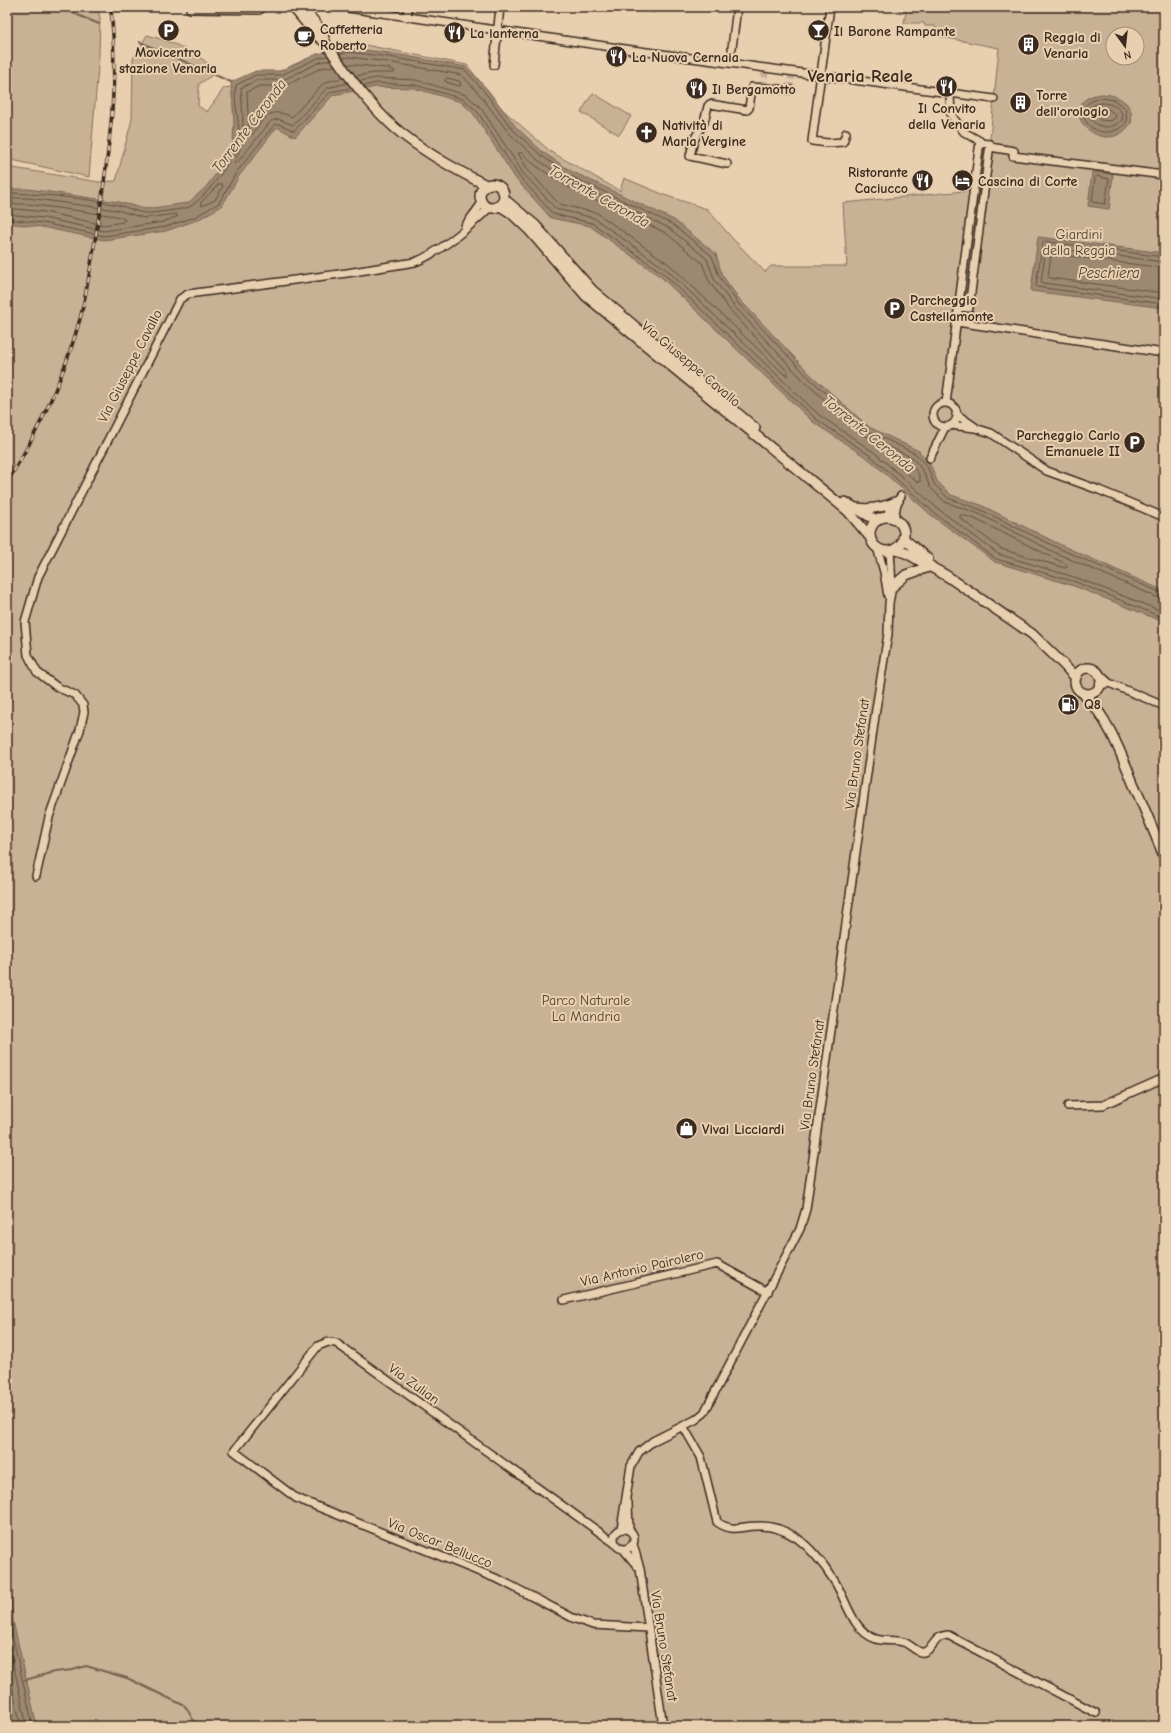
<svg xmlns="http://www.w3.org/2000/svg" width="1171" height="1733" font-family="'Comic Neue',sans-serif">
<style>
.green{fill:#c9b196;stroke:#826e5a;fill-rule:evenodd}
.water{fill:#9d8871;stroke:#766250}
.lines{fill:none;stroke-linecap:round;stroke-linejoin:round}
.shore{stroke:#62503f;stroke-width:1}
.stream{stroke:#766250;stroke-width:2}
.street-tunnel{stroke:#c5ae93;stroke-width:7;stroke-dasharray:7 3.5;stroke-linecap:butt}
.street-casing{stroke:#3b2a1e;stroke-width:10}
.secondary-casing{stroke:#3b2a1e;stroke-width:12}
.street{stroke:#e8cfb0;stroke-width:7}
.secondary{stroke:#e8cfb0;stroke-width:9}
.rail-casing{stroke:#3b2a1e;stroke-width:3.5}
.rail{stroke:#e8cfb0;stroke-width:2;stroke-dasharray:6;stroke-linecap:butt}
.labels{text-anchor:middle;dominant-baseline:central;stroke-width:4;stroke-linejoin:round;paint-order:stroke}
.poi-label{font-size:14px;font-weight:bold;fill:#3b2a1e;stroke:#e8cfb0;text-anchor:start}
.park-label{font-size:14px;fill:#503e30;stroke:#e8cfb0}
.street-label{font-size:14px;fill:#3b2a1e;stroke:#e8cfb0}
.water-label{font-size:15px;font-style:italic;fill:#4f3d2f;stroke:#e8cfb0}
.district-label{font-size:18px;font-weight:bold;fill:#3b2a1e;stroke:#e8cfb0}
</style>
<rect width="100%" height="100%" fill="#e8cfb0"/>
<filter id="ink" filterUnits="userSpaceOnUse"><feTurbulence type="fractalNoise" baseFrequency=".025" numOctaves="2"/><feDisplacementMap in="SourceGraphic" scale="8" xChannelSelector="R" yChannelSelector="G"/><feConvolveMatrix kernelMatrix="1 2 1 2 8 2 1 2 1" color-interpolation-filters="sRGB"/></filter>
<g filter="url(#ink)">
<path class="green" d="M7 7H97L100 18 99 55 89 177 7 159Z
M886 7H1164V1726H7V167L99 182 116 181 132 119 133 59 147 35C172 42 196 51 214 69L211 76 199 84 198 106 207 112 224 88 245 85 326 53 339 43H355L467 65 501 108 551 152 620 191 624 178 667 196 707 209 732 238 765 272 771 266H847L843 203 985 189 999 48 937 36 935 26H925L924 23H904L906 12ZM1113 34H1137V58H1113Z
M593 93 631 116 619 135 581 112Z"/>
<path class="water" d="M348 48 389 53 466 67 487 89 516 127 544 153 571 171 674 220 716 254 722 275 740 300 812 376 869 427 919 451 931 466 937 481 951 495 981 505 1061 545 1164 591V622L1074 586 995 562 931 515 870 460 813 422 661 277 590 226 551 218 516 179 473 113 461 102 414 88 376 87 333 95 295 137 277 127 239 176 222 206 197 220 166 231 104 240 42 227 7 223V189H28L119 202 145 209 188 203 206 187 221 167 233 143 234 121 231 82 256 71H280L317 54Z
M1100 94C1118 94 1135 103 1131 123 1104 164 1048 103 1100 94Z
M1092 172 1113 174 1109 209 1088 206Z
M1038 237 1164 253V308L1031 291Z
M7 1544 13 1621 37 1726H7Z"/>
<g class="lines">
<path class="shore" d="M340 54 349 52 389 57 465 70 484 91 513 130 542 156 569 175 672 224 712 256 719 276 737 302 809 378 867 430 916 454 928 468 934 484 948 498 979 509 1060 549 1164 594
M343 58 349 57 388 62 462 75 480 95 509 133 538 160 566 179 669 228 707 259 714 279 733 305 805 382 864 435 913 458 923 471 930 487 945 502 977 513 1058 554 1159 598 1164 599
M331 60 320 62 283 80H257L241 88 243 121 242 144 234 163H237L271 121 278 119 293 125 327 88 348 83
M347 64 387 68 395 71 394 73H374L356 76
M335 66 321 68 284 86H259L247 92 249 135H252C259 126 266 111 279 113 284 113 288 116 292 117L323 84 329 81 344 78
M447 78 459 81 461 85 459 86 446 82 445 80Z
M360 81 376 78 416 80 466 95 481 108 523 173 556 209 594 218 667 270 819 415 875 453 937 508 998 554 1077 578 1164 612
M364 86 376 83 415 85 463 99 477 111 519 176 553 214 592 223 664 274 816 419 872 457 933 512 996 559 1076 582 1164 618
M1101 98 1114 100 1125 108 1127 120C1125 125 1121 128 1116 130 1089 141 1066 104 1101 98Z
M1101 103C1111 103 1125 108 1122 120 1101 141 1071 108 1101 103Z
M1099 109H1108L1115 114 1116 117 1111 121 1100 120 1094 114Z
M519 153H522L535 165 564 185 666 233 702 263 709 281 729 309 788 372V375H785L670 265 597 213 559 204 528 170 519 155Z
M1097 176 1109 179 1105 204 1092 202 1095 178Z
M219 184H222L223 186 215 200 202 206 201 203Z
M7 193C42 194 84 198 118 205 127 207 136 212 144 213 150 214 185 209 189 207 205 199 232 161 237 145 243 126 232 104 236 85L256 75H281L318 58 328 56
M7 198H28L117 210 144 218 176 214 178 216 163 222 104 231 44 218 7 214
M7 204H28L116 216 124 219 125 220 123 222 104 225 45 212 7 208
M7 219 43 223 104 236 165 227 195 217 219 203 236 173 274 125 279 124 294 131 330 92 351 88
M1164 257 1043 241 1036 285 1037 287 1164 304
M1164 262 1047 247 1046 249 1041 281 1043 283 1164 299
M1164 268 1053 254 1051 255 1048 276 1050 278 1164 293
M893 455C904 461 921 468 920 482H917L890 458V456Z
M962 515 975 519 1066 564 1067 567 1065 568 1001 549 960 518V516Z
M7 1595 9 1621 33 1726
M7 1636 27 1726
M7 1665 21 1726"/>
<path class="stream" d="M59 7 99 24
M140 42 231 82
M25 1680 54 1672 73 1670 86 1666 127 1678 185 1706 194 1721 199 1726"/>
<path class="street-tunnel" d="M730 63 732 48
M764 88 765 68
M790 90 792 72"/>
<defs>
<path id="street" d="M652 7 653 8
M830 7 812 141 828 143 843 142 846 133
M348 8 625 49 994 99
M190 9 259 10 264 7
M407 17 408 7
M732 48 737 7
M494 65 500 7
M990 147 1014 151 1013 156 1164 175
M727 164 690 156 694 140 704 122 708 106 710 104 747 110 749 108 752 87 790 90
M465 226 482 203
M959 307 969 308 990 144 980 143
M957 322 1164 353
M946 403 980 141 964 132 951 115 950 94
M933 415a12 12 0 1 1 24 0a12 12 0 1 1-24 0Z
M956 414 975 427
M951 425 975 428 991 433 1047 471 1099 490 1164 517
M930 458 945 427
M885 517 901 496
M894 519 897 503
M877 547 884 572 888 596
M1096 671 1109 683 1164 706
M1100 685 1109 683
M36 876 49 817 80 730 84 712 83 705 75 695 57 687 37 672 28 655 25 622 38 577 180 299 188 294 347 273 415 262C437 254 472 225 489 208
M1068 1106 1103 1105 1164 1078
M564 1300 717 1264 768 1292
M683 1426 701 1457 717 1522C733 1533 740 1526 757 1526 772 1525 785 1530 797 1538 812 1549 825 1566 835 1582 847 1601 852 1631 876 1639 885 1642 894 1639 903 1642 909 1643 918 1654 924 1652 935 1648 933 1636 948 1635L1096 1713
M628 1503 629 1530
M614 1539a10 10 0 1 1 20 0a10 10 0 1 1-20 0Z
M621 1529 631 1466 639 1452 653 1441 695 1420 704 1413 800 1229 806 1209 876 709 888 634 889 603 892 587 890 550
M613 1542 336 1343 328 1342 318 1346 234 1451 296 1498 500 1580 573 1618 593 1625 648 1628
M633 1544 640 1569 663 1726
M624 1550 638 1567"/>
<path id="secondary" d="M293 7 316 35 325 42C343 69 371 107 395 128 422 151 454 169 486 185
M302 7 322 31 325 42
M480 196a12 12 0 1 1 24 0a12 12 0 1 1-24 0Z
M504 199 535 225 592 290 755 428
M500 206 511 213 530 231 586 296 848 511 870 537
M845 502 877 521
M857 508C871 510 885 507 898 501
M870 534a17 17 0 1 1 34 0a17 17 0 1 1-34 0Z
M903 538 928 559
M895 549 908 554 947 576 1032 634 1062 663 1076 678
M892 587 906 575 931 566
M1075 681a13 13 0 1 1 26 0a13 13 0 1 1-26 0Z
M1083 693C1108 718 1120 751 1133 783 1144 807 1154 832 1164 856"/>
</defs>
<use href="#street" class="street-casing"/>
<use href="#secondary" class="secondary-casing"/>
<use href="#street" class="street"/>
<use href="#secondary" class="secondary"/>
<defs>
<path id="rail" d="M7 482C39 431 64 377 80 319 90 279 95 238 102 197 111 133 118 74 111 10"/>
</defs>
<use href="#rail" class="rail-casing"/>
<use href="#rail" class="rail"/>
</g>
</g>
<defs>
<symbol id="parking-disc" viewBox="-11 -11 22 22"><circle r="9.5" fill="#3b2a1e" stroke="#e8cfb0"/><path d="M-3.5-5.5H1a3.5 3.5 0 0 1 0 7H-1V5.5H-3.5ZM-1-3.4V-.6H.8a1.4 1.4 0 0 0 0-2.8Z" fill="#fff"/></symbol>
<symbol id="bar-disc" viewBox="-11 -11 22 22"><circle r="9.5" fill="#3b2a1e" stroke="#e8cfb0"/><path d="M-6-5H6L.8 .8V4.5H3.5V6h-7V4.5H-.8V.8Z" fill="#fff"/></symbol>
<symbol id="restaurant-disc" viewBox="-11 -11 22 22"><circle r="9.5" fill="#3b2a1e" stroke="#e8cfb0"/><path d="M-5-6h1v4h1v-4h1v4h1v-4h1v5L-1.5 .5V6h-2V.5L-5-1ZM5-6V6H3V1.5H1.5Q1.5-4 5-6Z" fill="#fff"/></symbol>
<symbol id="cafe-disc" viewBox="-11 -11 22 22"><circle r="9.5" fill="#3b2a1e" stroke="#e8cfb0"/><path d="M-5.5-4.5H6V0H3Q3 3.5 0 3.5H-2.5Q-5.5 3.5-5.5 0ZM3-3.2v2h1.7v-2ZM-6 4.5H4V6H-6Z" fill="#fff"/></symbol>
<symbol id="building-disc" viewBox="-11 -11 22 22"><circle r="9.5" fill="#3b2a1e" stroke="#e8cfb0"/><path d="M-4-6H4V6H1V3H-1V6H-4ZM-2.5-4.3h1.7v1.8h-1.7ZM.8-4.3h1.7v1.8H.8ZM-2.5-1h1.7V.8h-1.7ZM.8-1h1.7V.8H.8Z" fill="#fff"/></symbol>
<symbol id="church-disc" viewBox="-11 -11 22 22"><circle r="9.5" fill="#3b2a1e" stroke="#e8cfb0"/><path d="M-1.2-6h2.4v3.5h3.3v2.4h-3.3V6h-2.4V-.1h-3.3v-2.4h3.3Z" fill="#fff"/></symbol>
<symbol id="hotel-disc" viewBox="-11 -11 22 22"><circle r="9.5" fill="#3b2a1e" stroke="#e8cfb0"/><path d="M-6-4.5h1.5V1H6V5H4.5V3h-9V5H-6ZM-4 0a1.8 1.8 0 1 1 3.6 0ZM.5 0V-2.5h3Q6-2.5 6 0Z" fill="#fff"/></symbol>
<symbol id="fuel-disc" viewBox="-11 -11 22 22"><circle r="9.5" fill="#3b2a1e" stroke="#e8cfb0"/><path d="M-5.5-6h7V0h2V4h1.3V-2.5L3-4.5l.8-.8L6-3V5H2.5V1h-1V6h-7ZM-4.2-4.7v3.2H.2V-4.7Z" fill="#fff"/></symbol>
<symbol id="shop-disc" viewBox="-11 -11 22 22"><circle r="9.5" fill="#3b2a1e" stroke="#e8cfb0"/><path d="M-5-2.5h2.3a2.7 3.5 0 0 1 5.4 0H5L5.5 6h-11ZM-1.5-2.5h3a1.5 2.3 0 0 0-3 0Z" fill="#fff"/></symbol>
</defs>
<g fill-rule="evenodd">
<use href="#parking-disc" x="156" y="18" width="25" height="25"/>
<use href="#bar-disc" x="806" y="18" width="25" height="25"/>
<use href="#restaurant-disc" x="442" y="20" width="25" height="25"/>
<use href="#cafe-disc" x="292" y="24" width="25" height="25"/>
<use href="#building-disc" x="1016" y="32" width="25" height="25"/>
<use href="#restaurant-disc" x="604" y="44" width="25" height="25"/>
<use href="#restaurant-disc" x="934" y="74" width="25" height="25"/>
<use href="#restaurant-disc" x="684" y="76" width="25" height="25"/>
<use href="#building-disc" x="1008" y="90" width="25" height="25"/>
<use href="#church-disc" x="634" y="120" width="25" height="25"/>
<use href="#restaurant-disc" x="910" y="168" width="25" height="25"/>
<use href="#hotel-disc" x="950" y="168" width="25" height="25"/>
<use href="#parking-disc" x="882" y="296" width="25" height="25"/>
<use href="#parking-disc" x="1122" y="430" width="25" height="25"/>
<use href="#fuel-disc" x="1056" y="692" width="25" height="25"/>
<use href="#shop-disc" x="674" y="1116" width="25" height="25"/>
</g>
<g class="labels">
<g class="poi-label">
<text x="320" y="29">Caffetteria<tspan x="320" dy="16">Roberto</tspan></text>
<text x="834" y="31">Il Barone Rampante</text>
<text x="470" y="33">La lanterna</text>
<text x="1044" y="37">Reggia di<tspan x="1044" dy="16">Venaria</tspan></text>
<text x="168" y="52" text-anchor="middle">Movicentro<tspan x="168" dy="16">stazione Venaria</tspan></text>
<text x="632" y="57">La Nuova Cernaia</text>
<text x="712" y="89">Il Bergamotto</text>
<text x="1036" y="95">Torre<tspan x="1036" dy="16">dell'orologio</tspan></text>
<text x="947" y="108" text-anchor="middle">Il Convito<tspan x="947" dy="16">della Venaria</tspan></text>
<text x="662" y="125">Natività di<tspan x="662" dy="16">Maria Vergine</tspan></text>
<text x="908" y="172" text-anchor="end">Ristorante<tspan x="908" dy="16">Caciucco</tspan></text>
<text x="978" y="181">Cascina di Corte</text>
<text x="910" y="300">Parcheggio<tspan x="910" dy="16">Castellamonte</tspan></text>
<text x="1120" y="435" text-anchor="end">Parcheggio Carlo<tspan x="1120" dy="16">Emanuele II</tspan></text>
<text x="1084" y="704">Q8</text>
<text x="702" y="1129">Vivai Licciardi</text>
</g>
<g class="park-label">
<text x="1079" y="234">Giardini<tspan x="1079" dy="16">della Reggia</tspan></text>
<text x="586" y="1000">Parco Naturale<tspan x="586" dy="16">La Mandria</tspan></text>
</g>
<g class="street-label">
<text transform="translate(691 364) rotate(40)">Via Giuseppe Cavallo</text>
<text transform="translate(130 366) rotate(-63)">Via Giuseppe Cavallo</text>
<text transform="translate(857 754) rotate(-82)">Via Bruno Stefanat</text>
<text transform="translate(812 1075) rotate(-82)">Via Bruno Stefanat</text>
<text transform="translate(642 1268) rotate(-13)">Via Antonio Pairolero</text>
<text transform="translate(414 1384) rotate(36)">Via Zulian</text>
<text transform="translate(440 1543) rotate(22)">Via Oscar Bellucco</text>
<text transform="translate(664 1646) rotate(81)">Via Bruno Stefanat</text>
</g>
<g class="water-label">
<text transform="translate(249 126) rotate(-53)">Torrente Ceronda</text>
<text transform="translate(599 196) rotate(29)">Torrente Ceronda</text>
<text x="1109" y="273">Peschiera</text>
<text transform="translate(869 434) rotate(39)">Torrente Ceronda</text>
</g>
<g class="district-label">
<text x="860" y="76">Venaria Reale</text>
</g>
</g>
<rect width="1171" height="1733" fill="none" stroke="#e8cfb0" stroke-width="24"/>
<rect x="12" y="12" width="1147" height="1709" fill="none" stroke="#3b2a1e" stroke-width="1.5" filter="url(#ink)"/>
<g transform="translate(1125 46) rotate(165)"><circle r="19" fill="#e8cfb0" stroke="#a38d76"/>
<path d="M0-3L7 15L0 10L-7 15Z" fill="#3b2a1e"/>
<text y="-6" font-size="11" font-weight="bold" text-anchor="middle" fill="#3b2a1e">N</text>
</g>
</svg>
